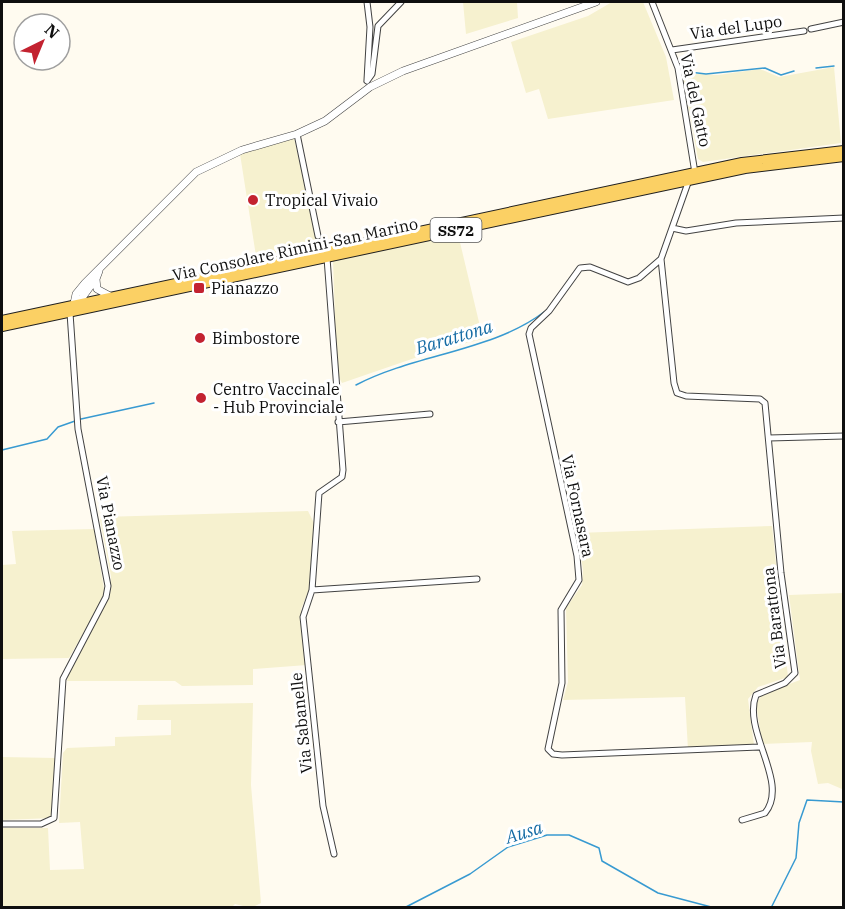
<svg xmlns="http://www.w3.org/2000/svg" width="845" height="909" font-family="'IBM Plex Serif',serif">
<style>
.farmland{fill:#f6f1cf}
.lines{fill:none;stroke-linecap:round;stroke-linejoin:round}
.stream{stroke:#389ad1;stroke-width:1.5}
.minor-casing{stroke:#424242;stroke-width:7}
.tertiary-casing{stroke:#424242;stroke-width:8}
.primary-casing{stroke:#202020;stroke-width:10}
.minor{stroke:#fff;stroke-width:5}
.tertiary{stroke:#fff;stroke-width:7}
.primary{stroke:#fbd064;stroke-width:8}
.poi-dot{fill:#c32230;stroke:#fff;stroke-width:2}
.labels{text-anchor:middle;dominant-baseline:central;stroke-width:6;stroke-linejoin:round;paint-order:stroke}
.shield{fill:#fff;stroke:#575757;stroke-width:1.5}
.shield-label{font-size:15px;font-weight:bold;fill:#0f0f0f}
.street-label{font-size:16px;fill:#0f0f0f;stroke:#fff}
.poi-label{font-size:16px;fill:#0f0f0f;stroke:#fff;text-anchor:start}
.water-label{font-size:18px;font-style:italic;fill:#146ba4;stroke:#fff}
</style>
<rect width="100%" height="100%" fill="#fffbf0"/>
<path class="farmland" d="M463 2H517L518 18 466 34Z
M612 2H643L666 57 674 100 548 119 539 89 526 93 511 42 588 16Z
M834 67 841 143 703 162 698 159 682 73 718 75 760 69 779 77Z
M294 138 319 246 256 256 240 154Z
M458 234 483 339 438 350 342 383 337 374 333 261Z
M308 511 314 523 311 585 301 609 307 665 253 669V685L182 686 175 681H67L69 671 110 595 111 576 100 520 102 517Z
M772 526 788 677 758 687 748 699 754 745 688 750 685 697 563 700 568 682 566 608 582 585 583 570 577 533Z
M94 529 105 595 69 658 2 659V565L16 564 12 531Z
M843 593V788L842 789 828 783 818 784 811 751 812 742 762 744 756 703 763 694 800 680 789 595Z
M253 703 251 785 261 903 251 908 235 904 231 908 2 907V828H48L50 870 84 869 80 822 59 823 63 753 67 748 115 746V737L171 735V720H137L138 705Z
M2 757 56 758 53 818 2 820Z"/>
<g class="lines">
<path class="stream" d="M816 68 834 66
M681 71 706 74 765 68 781 75 794 71
M356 385C415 354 493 351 544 312
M81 419 154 403
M2 450 47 439 58 427 75 421
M404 908 470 874 508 847 547 835H569L599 848 602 861 658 893 715 908
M771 908 796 858 799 823 807 800 844 802"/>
<defs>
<path id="minor" d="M652 2 678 68 695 173
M811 29 844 22
M672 50 804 31
M367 80 370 27 367 2
M367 81 372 74 378 26 401 2
M297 134 318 236
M689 180 661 259 674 383 677 393 686 396 760 399 765 403 781 573 795 673 785 683 756 695C742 732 790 782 765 813L742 820
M672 228 686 231 736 223 844 218
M327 258 343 470 342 477 319 493 312 590 303 617 323 806 334 854
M661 259 639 278 628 282 590 267 580 268 549 311 531 328 529 334 577 556 579 580 561 610 562 683 548 749 553 754 562 755 759 747
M338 422 430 414
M769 438 844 436
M312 590 477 579
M2 824H41L54 818 63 679 106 597 108 586 78 429 70 313"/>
<path id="tertiary" d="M99 271 96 279 97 289 110 296
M79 302 95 280
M73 308 76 294 85 283 196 172 242 150 297 134 325 121 370 87 403 71 596 2"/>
<path id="primary" d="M2 320 742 162 844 150
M2 327 745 169 844 157"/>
</defs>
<use href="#minor" class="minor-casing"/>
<use href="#tertiary" class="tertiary-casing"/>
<use href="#primary" class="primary-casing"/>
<use href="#minor" class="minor"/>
<use href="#tertiary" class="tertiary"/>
<use href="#primary" class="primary"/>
</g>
<g class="poi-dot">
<circle cx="253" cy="200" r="6"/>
<rect x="193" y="282" width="12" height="12" rx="3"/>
<circle cx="200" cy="338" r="6"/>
<circle cx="201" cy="398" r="6"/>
</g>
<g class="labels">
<rect class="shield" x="430.5" y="218" width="51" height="24" rx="4.5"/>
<g class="shield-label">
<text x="456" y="230">SS72</text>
</g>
<g class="street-label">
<text transform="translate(736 27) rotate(-8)">Via del Lupo</text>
<text transform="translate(696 100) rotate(78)">Via del Gatto</text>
<text transform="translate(295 249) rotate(-12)">Via Consolare Rimini-San Marino</text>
<text transform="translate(578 506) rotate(78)">Via Fornasara</text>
<text transform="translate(111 523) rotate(79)">Via Pianazzo</text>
<text transform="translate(774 618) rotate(-97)">Via Barattona</text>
<text transform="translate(301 723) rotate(-96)">Via Sabanelle</text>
</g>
<g class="poi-label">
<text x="265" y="200">Tropical Vivaio</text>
<text x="211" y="288">Pianazzo</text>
<text x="212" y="338">Bimbostore</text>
<text x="213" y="389">Centro Vaccinale<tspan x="213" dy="18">- Hub Provinciale</tspan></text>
</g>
<g class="water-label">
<text transform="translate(454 337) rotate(-17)">Barattona</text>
<text transform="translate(524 832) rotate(-17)">Ausa</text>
</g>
</g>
<rect width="845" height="909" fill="none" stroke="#0f0f0f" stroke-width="6"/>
<g transform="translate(42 42) rotate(43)"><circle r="28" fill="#ffffff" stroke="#9f9f9f" stroke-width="1.5"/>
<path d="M0-4.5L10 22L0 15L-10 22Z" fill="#c32230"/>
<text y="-9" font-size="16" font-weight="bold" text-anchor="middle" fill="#0f0f0f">N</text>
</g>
</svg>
